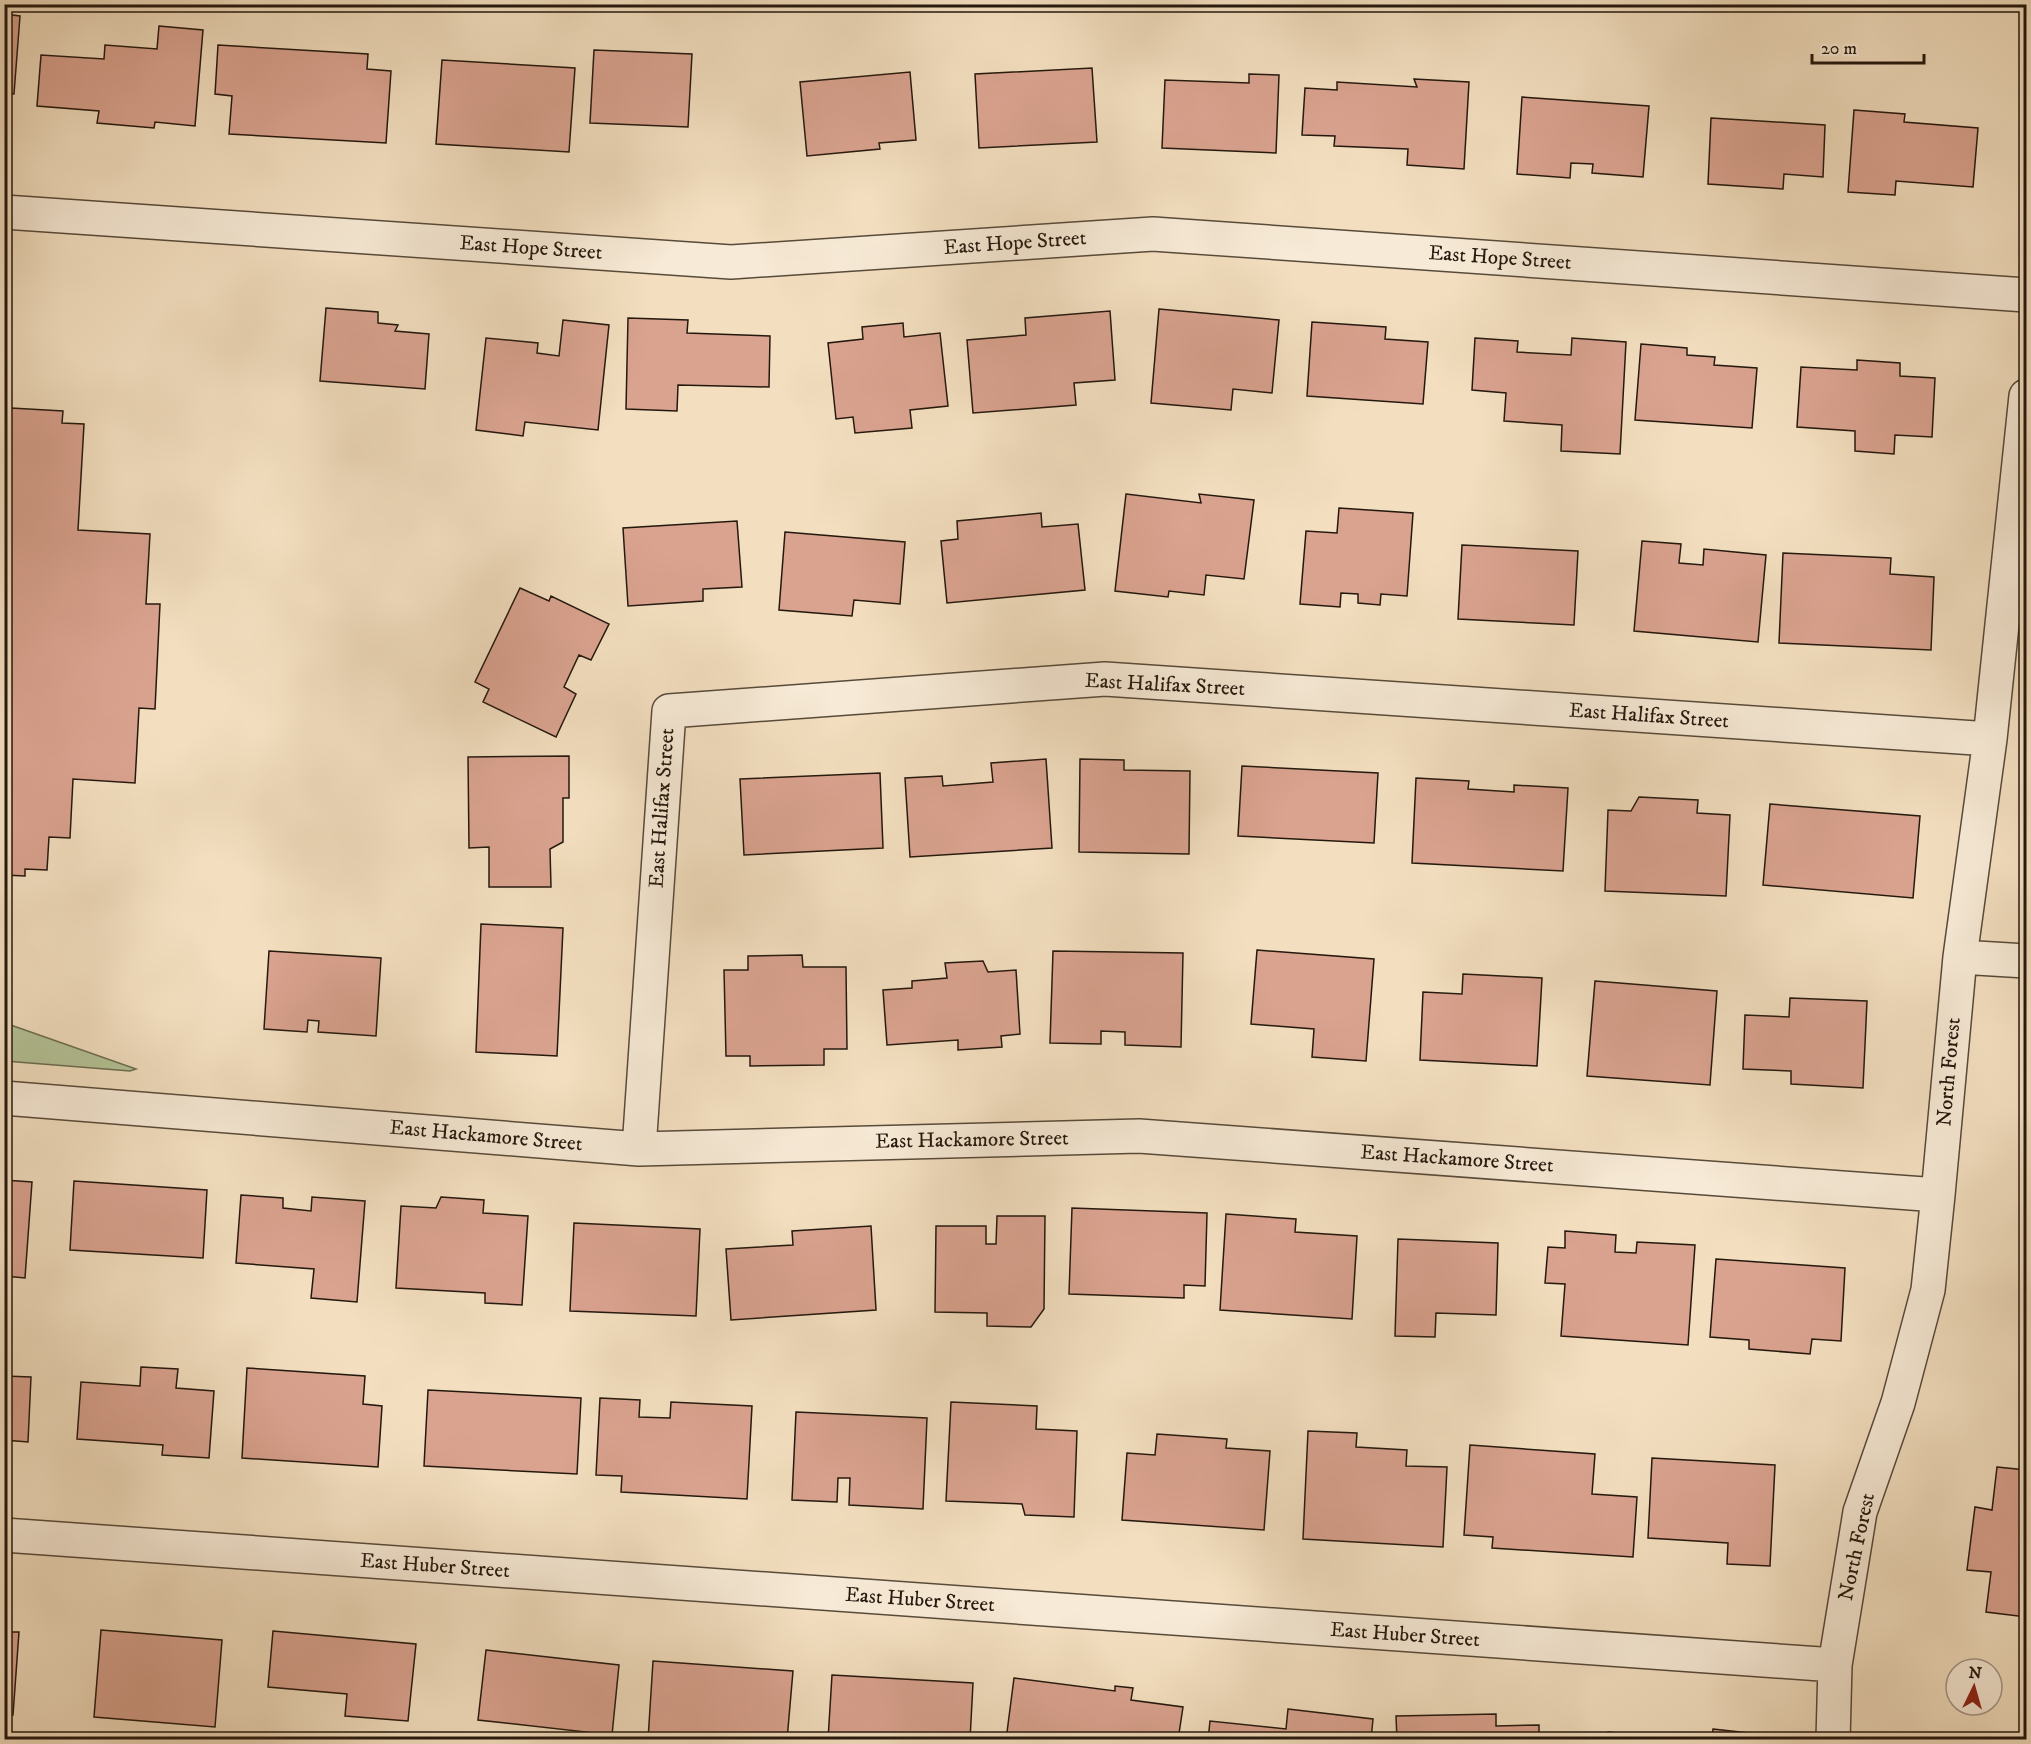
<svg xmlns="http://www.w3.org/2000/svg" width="2031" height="1744" font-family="'IM FELL DW Pica',serif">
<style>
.green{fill:#b4c397;stroke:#6c6e52;stroke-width:1.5}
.building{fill:#daa390;stroke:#24180e;stroke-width:1.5}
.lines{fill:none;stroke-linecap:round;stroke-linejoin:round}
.minor-casing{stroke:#584a3a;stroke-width:36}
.minor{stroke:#f7ead6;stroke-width:33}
.labels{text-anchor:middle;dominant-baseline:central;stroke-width:6;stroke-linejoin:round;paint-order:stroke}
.street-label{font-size:21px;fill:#24180e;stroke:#f7ead6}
</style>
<rect width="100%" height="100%" fill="#f3dfc0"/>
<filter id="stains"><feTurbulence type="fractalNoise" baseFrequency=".00333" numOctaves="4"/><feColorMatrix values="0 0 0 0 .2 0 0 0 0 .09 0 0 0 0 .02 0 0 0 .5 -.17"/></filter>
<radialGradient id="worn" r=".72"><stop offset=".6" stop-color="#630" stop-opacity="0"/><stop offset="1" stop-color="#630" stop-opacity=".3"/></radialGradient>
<path class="green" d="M5 1023 136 1069 130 1071 5 1061Z"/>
<path class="building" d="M4 14 20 16 14 94 4 93Z
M159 26 203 30 195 126 155 122 154 128 97 123 99 111 37 106 41 55 104 59 105 45 157 49Z
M218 45 368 54 367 69 391 71 386 143 229 134 232 96 215 94Z
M594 50 692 54 688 127 590 123Z
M442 60 575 68 569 152 436 144Z
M1092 68 1097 142 979 148 975 74Z
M910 72 916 140 879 143 880 149 807 156 800 82Z
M1249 74 1279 75 1276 153 1162 148 1165 80 1249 83Z
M1414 79 1469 82 1464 169 1407 165 1408 149 1334 146 1335 136 1302 135 1305 88 1337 90V82L1417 87Z
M1522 97 1649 106 1643 177 1592 173 1593 164 1571 163 1570 178 1517 174Z
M1854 110 1905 114 1904 122 1978 128 1973 187 1896 181 1895 195 1848 192Z
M1711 118 1825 125 1823 177 1784 174 1783 189 1708 184Z
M326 308 378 312V323L398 325 395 331 429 334 425 389 320 381Z
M1159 309 1279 320 1272 393 1233 389 1231 410 1151 403Z
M1110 311 1115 380 1074 383 1076 405 973 413 967 340 1026 335 1025 318Z
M628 318 688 320 687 333 770 336 769 387 678 385 677 411 626 409Z
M563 320 609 325 598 430 525 422 523 436 476 430 486 338 538 343 537 353 559 356Z
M1312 322 1386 327 1385 339 1428 342 1423 404 1307 396Z
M903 323 904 337 940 333 948 406 910 410 912 428 855 433 853 417 836 419 828 343 863 339 862 327Z
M1475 338 1518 341 1517 352 1571 355 1572 338 1626 342 1620 454 1561 451 1562 425 1504 421 1506 393 1472 390Z
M1641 344 1687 348V355L1715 357 1714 365 1757 368 1752 428 1635 420Z
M1857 360 1900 363V376L1935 378 1932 437 1895 435 1894 454 1855 451V431L1797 427 1801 367 1857 370Z
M11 408 63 411 62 423 84 424 78 530 150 534 146 604H160L155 709 139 708 135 783 73 779 70 838 49 837 47 870 25 869V876L4 875V441H9Z
M1126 494 1201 503 1199 494 1254 500 1244 579 1206 575 1204 595 1169 591 1168 597 1115 591Z
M1339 508 1413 513 1407 596 1381 594 1380 605 1358 603V594L1341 593 1340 607 1300 604 1306 531 1337 533Z
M1041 513 1042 527 1078 524 1085 590 947 603 941 541 958 539 957 521Z
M737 521 742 587 703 589V601L628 606 623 528Z
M785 532 905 542 900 604 854 600 852 616 779 610Z
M1642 541 1681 544 1679 563 1703 565 1704 549 1766 555 1758 642 1634 631Z
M1462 545 1578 551 1574 625 1458 619Z
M1783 553 1891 558 1890 574 1934 577 1931 650 1779 643Z
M520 588 549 601 551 596 609 624 591 660 579 655 564 687 576 694 556 737 483 702 489 689 475 682Z
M569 756V798H563V842L550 849 551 887H489V847L469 848 468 757Z
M1046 759 1052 848 910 857 905 778 942 776 943 786 993 782 991 763Z
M1080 759 1124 760V770L1190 771 1189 854 1079 852Z
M1242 766 1378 773 1374 843 1238 836Z
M880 773 883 848 744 855 740 779Z
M1416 778 1469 781 1468 789 1514 792V785L1568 788 1563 871 1412 863Z
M1639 797 1698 800 1697 813 1730 815 1726 896 1605 891 1608 810 1631 811Z
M1770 804 1920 816 1913 898 1763 885Z
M481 924 563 928 557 1056 476 1052Z
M1257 950 1374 959 1366 1061 1312 1057 1314 1029 1251 1024Z
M269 951 381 958 376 1036 318 1032 319 1021 308 1020 307 1032 264 1029Z
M1053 951 1183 953 1181 1047 1125 1045V1032L1101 1031V1044L1050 1043Z
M802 955 803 967H846L847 1049H824V1065L750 1066V1056H726L724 970H748V956Z
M983 961 988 972 1016 970 1020 1034 1001 1036 1002 1047 958 1050V1040L887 1045 883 990 912 988V981L947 978 945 963Z
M1463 974 1542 978 1537 1066 1420 1060 1423 992 1462 994Z
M1595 981 1717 991 1710 1085 1587 1076Z
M1790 998 1867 1001 1863 1088 1791 1084V1071L1743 1069 1745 1015 1789 1017Z
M4 1180 32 1182 25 1278 4 1276Z
M74 1181 207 1190 203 1258 70 1250Z
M241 1195 283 1198V1208L311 1211 312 1197 365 1201 357 1302 311 1298 314 1269 236 1263Z
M441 1197 484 1200 483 1213 528 1216 522 1305 485 1303V1293L396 1288 401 1206 436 1208Z
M1072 1208 1207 1213 1205 1286 1184 1285V1298L1069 1294Z
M1226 1214 1296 1219 1295 1232 1357 1236 1352 1319 1220 1310Z
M997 1216H1045L1044 1309 1031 1327 987 1326V1313L935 1312 936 1226H986V1244H996Z
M574 1223 700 1229 696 1316 570 1311Z
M871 1226 876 1310 731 1320 726 1249 793 1245 792 1231Z
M1565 1231 1616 1235 1615 1252 1636 1253 1637 1242 1695 1245 1688 1345 1561 1336 1565 1284 1545 1283 1548 1247 1565 1248Z
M1398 1239 1498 1243 1496 1315 1436 1313 1435 1337 1395 1336Z
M1716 1259 1845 1268 1841 1341 1812 1339 1810 1354 1749 1349V1340L1710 1337Z
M141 1367 178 1369 176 1388 214 1391 209 1458 162 1455 163 1445 77 1439 81 1382 140 1386Z
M247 1368 365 1376 363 1404 382 1406 378 1467 242 1458Z
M4 1376 31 1377 28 1442 4 1440Z
M428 1390 581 1398 577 1474 424 1466Z
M600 1398 640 1400 639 1417 670 1418 671 1402 752 1406 747 1499 621 1492 622 1476 596 1475Z
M951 1402 1037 1406 1036 1429 1077 1431 1074 1517 1025 1515 1022 1504 946 1501Z
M796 1412 927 1418 923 1509 849 1505 850 1478H838L837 1502 792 1500Z
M1308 1431 1357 1433 1356 1447 1407 1450 1406 1466 1447 1467 1443 1547 1303 1539Z
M1157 1434 1227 1439 1226 1448 1270 1451 1264 1530 1122 1520 1127 1453 1155 1455Z
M1470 1445 1595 1454 1592 1494 1637 1497 1633 1557 1492 1548 1493 1537 1464 1535Z
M1652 1458 1775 1465 1770 1566 1727 1564 1728 1543 1648 1538Z
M1997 1467 2026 1470V1617L1986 1612 1991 1572 1967 1570 1975 1507 1992 1510Z
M101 1630 222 1640 215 1727 94 1717Z
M273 1631 416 1644 408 1721 345 1716 347 1694 268 1687Z
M4 1632H19L13 1715H4Z
M486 1650 619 1665 612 1735 478 1720Z
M653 1661 793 1671 787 1740H648Z
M832 1675 973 1683 970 1740H828Z
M1014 1678 1115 1691V1686L1133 1688 1131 1700 1183 1707 1178 1740H1006Z
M1288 1709 1373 1719 1371 1740H1208L1210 1721 1286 1729Z
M1496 1714V1726L1539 1725V1740H1397L1396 1716Z
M1713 1729 1758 1734V1740H1712Z
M1608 1732 1662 1738 1663 1740H1607Z"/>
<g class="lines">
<defs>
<path id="minor" d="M4 212 731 262 1153 234 2026 295
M1960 957 2026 961
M4 1098 639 1149 1139 1136 1938 1195
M639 1149 669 711 1105 679 1990 739
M4 1535 1835 1665
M1833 1740 1835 1665 1860 1512 1898 1403 1928 1290 1938 1195 1960 957 1990 739 2026 396"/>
</defs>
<use href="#minor" class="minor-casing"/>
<use href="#minor" class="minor"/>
</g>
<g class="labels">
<g class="street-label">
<text transform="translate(1015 243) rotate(-4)">East Hope Street</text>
<text transform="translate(531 248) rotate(4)">East Hope Street</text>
<text transform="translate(1500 258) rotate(4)">East Hope Street</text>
<text transform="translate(1165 685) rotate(3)">East Halifax Street</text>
<text transform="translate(1649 716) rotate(4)">East Halifax Street</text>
<text transform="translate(662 808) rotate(-86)">East Halifax Street</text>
<text transform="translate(1949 1072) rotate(-85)">North Forest</text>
<text transform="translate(486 1136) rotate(5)">East Hackamore Street</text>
<text transform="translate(972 1140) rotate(-1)">East Hackamore Street</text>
<text transform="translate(1457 1159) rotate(4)">East Hackamore Street</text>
<text transform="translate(1857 1547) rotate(-78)">North Forest</text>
<text transform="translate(435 1566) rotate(4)">East Huber Street</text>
<text transform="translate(920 1600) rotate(4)">East Huber Street</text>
<text transform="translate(1405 1635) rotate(4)">East Huber Street</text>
</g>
</g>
<rect width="2031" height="1744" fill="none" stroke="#f3dfc0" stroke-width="24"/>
<rect x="6" y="6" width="2019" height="1732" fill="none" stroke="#24180e" stroke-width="3"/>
<rect x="12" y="12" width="2007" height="1720" fill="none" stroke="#24180e" stroke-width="1.5"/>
<g transform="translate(1974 1687) rotate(5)"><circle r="28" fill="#f7ead6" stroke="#a39686" stroke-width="1.5"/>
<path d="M0-4.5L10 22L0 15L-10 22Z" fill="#8f2418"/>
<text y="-9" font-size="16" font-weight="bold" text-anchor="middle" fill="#24180e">N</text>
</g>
<path d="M1812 54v9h112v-9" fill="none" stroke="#24180e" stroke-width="3"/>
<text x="1821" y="54" font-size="18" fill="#24180e" stroke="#f7ead6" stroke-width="4.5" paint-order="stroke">20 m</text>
<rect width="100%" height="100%" filter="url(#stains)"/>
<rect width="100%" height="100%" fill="url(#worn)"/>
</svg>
